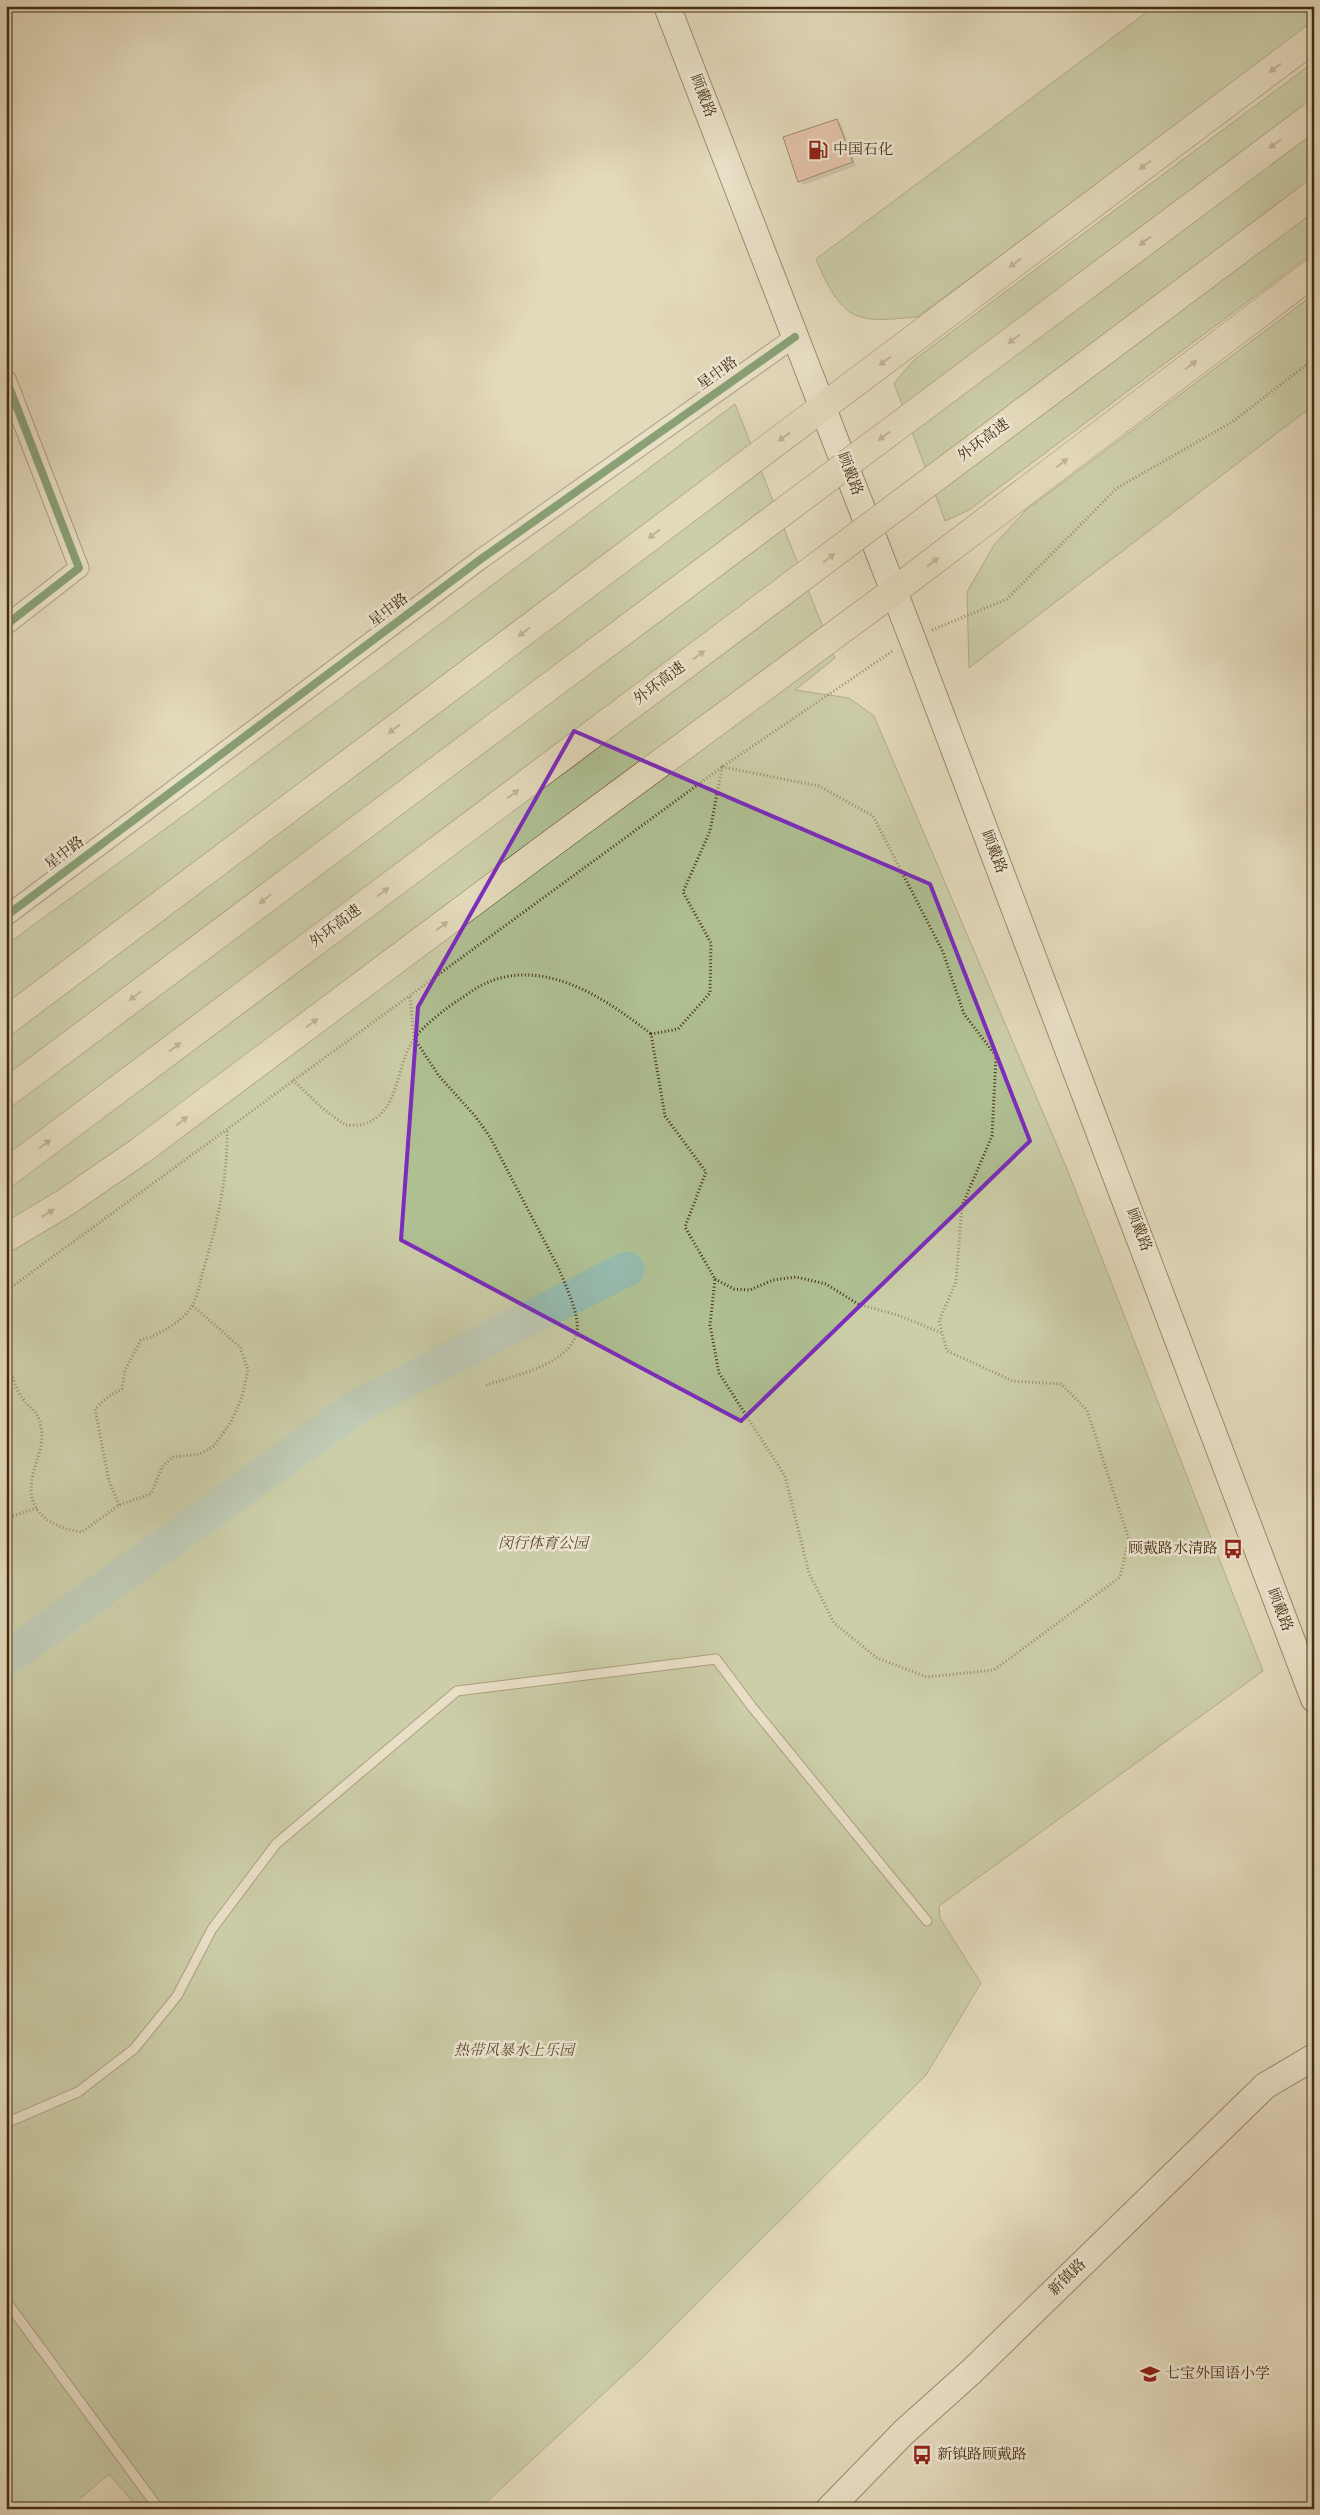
<svg xmlns="http://www.w3.org/2000/svg" width="1320" height="2515" font-family="'Old Standard TT','Noto Serif SC',serif">
<style>
.green{fill:#afc093;stroke:#7a7650}
.shadow{fill:#0003}
.lines{fill:none;stroke-linecap:round;stroke-linejoin:round}
.stream{stroke:#76826d;stroke-width:5.5}
.river{stroke:#96baad;stroke-width:35}
.building{fill:#e4a891;stroke:#452d0d}
.lane-casing{stroke:#6c5838;stroke-width:11}
.street-casing{stroke:#6c5838;stroke-width:21}
.secondary-casing{stroke:#452d0d;stroke-width:28}
.highway-casing{stroke:#452d0d;stroke-width:29}
.path{stroke:#452d0d;stroke-width:3;stroke-dasharray:1 2.5;stroke-linecap:butt}
.lane{stroke:#ede6d3;stroke-width:9}
.street{stroke:#ede6d3;stroke-width:19}
.secondary{stroke:#ede6d3;stroke-width:26}
.highway{stroke:#e3d9bb;stroke-width:28}
.highway-bridge-casing{stroke:#452d0d;stroke-width:29;stroke-linecap:butt}
.highway-bridge{stroke:#e3d9bb;stroke-width:28}
.cycleway-casing{stroke:#ede6d3;stroke-width:11}
.cycleway{stroke:#1b5e20;stroke-width:8}
.oneway{fill:#948364}
.marked{fill:none;stroke:#7b2cbf;stroke-width:4;stroke-linejoin:round}
.labels{text-anchor:middle;dominant-baseline:central;stroke-width:5;stroke-linejoin:round;paint-order:stroke}
.street-label{font-size:15px;fill:#452d0d;stroke:#ede6d3}
.poi-label{font-size:15px;fill:#452d0d;stroke:#ede6d3;text-anchor:start}
.park-label{font-size:15px;font-style:italic;fill:#5a4a28;stroke:#ede6d3}
</style>
<rect width="100%" height="100%" fill="#e3d9bb"/>
<filter id="stains"><feTurbulence type="fractalNoise" baseFrequency=".004" numOctaves="4"/><feColorMatrix values="0 0 0 0 .2 0 0 0 0 .09 0 0 0 0 .02 0 0 0 .5 -.17"/></filter>
<radialGradient id="worn" r=".72"><stop offset=".6" stop-color="#630" stop-opacity="0"/><stop offset="1" stop-color="#630" stop-opacity=".3"/></radialGradient>
<path class="green" d="M1155 6H1314V25L917 317C898 318 874 323 855 315 837 307 823 277 816 259Z
M1314 62V252L969 510 945 521 894 383 915 359Z
M1314 294V405L969 668 967 592 994 545 1025 511Z
M735 404 835 658 795 690 849 698 874 716 1067 1169 1263 1671 939 1906 940 1918 981 1983 926 2075 643 2357 479 2509H139L109 2474 68 2509H6V945L176 821Z"/>
<path class="shadow" d="M837 120 841 124 856 166 803 185 799 181Z"/>
<g class="lines">
<path class="stream" d="M6 1636 13 1654"/>
<path class="river" d="M6 1659 361 1404 627 1269"/>
</g>
<path class="building" d="M837 119 853 162 798 182 783 137Z"/>
<g class="lines">
<defs>
<path id="lane" d="M6 2123 78 2092 134 2049 177 1996 212 1929 276 1844 457 1691 716 1659 752 1707 927 1921
M6 2301 159 2509"/>
<path id="street" d="M6 379 79 568 6 625
M6 916 481 559 795 337"/>
<path id="secondary" d="M667 6 912 638 1314 1699
M829 2509 904 2432 972 2371 1265 2086 1314 2057"/>
<path id="highway" d="M6 1021 1314 38
M6 1093 304 870
M6 1173 343 921
M6 1238 63 1204 140 1151 540 852 894 591 1314 272"/>
</defs>
<use href="#lane" class="lane-casing"/>
<use href="#street" class="street-casing"/>
<use href="#secondary" class="secondary-casing"/>
<use href="#highway" class="highway-casing"/>
<path class="path" d="M932 630 1007 599 1117 488 1232 422 1314 359
M722 767 819 786 873 816 943 952 964 1014 996 1056 992 1136 962 1206 956 1282 939 1321 947 1351 1013 1381 1061 1384 1087 1410 1129 1540 1120 1577 994 1670 927 1677 877 1658 834 1623 809 1573 785 1476 719 1373 710 1325 715 1279 685 1227 706 1172 665 1116 651 1034 678 1029 710 993 711 943 683 892 710 831Z
M410 997 414 1038 439 1076 475 1116 490 1137 559 1269C566 1286 574 1303 577 1321 583 1362 514 1376 486 1385
M293 1080 322 1108 345 1125C351 1125 358 1126 364 1124 401 1112 395 1065 414 1039 423 1026 446 1008 460 999 467 995 474 989 482 985 542 955 605 998 651 1034
M715 1279 734 1289 750 1290 773 1280 796 1277 826 1284 858 1304 900 1316 942 1333
M6 1291 722 767 894 650
M6 1361C12 1372 15 1390 23 1399 33 1413 37 1408 41 1427 45 1446 35 1461 32 1479 26 1514 53 1528 82 1532L119 1505 151 1494 162 1467 173 1457 200 1454 214 1446 231 1422 242 1397 248 1370 240 1347 192 1305
M119 1505 109 1481 95 1409 109 1396 122 1389 125 1370 141 1340C159 1335 183 1322 193 1304 198 1294 200 1282 203 1271 217 1225 228 1177 227 1129
M6 1518 37 1508"/>
<use href="#lane" class="lane"/>
<use href="#street" class="street"/>
<use href="#secondary" class="secondary"/>
<use href="#highway" class="highway"/>
<defs>
<path id="highway-bridge" d="M304 870 1314 115
M343 921 1314 194"/>
</defs>
<use href="#highway-bridge" class="highway-bridge-casing"/>
<use href="#highway-bridge" class="highway-bridge"/>
<defs>
<path id="cycleway" d="M6 379 79 568 6 625
M6 916 481 559 795 337"/>
</defs>
<use href="#cycleway" class="cycleway-casing"/>
<use href="#cycleway" class="cycleway"/>
</g>
<defs><path id="oneway-solid" d="M-6-.8H1V-3.2L6.5 0L1 3.2V.8H-6Z" transform="scale(1.25)"/></defs>
<g class="oneway">
<use href="#oneway-solid" transform="translate(1275 68) rotate(143)"/>
<use href="#oneway-solid" transform="translate(1275 144) rotate(143)"/>
<use href="#oneway-solid" transform="translate(1145 165) rotate(143)"/>
<use href="#oneway-solid" transform="translate(1145 241) rotate(143)"/>
<use href="#oneway-solid" transform="translate(1015 263) rotate(143)"/>
<use href="#oneway-solid" transform="translate(1014 339) rotate(143)"/>
<use href="#oneway-solid" transform="translate(885 361) rotate(143)"/>
<use href="#oneway-solid" transform="translate(1191 365) rotate(-37)"/>
<use href="#oneway-solid" transform="translate(884 436) rotate(143)"/>
<use href="#oneway-solid" transform="translate(784 437) rotate(144)"/>
<use href="#oneway-solid" transform="translate(1062 463) rotate(-37)"/>
<use href="#oneway-solid" transform="translate(654 534) rotate(143)"/>
<use href="#oneway-solid" transform="translate(829 558) rotate(-37)"/>
<use href="#oneway-solid" transform="translate(933 562) rotate(-37)"/>
<use href="#oneway-solid" transform="translate(524 632) rotate(143)"/>
<use href="#oneway-solid" transform="translate(699 655) rotate(-37)"/>
<use href="#oneway-solid" transform="translate(394 729) rotate(143)"/>
<use href="#oneway-solid" transform="translate(513 794) rotate(-37)"/>
<use href="#oneway-solid" transform="translate(383 892) rotate(-37)"/>
<use href="#oneway-solid" transform="translate(265 899) rotate(143)"/>
<use href="#oneway-solid" transform="translate(442 926) rotate(-37)"/>
<use href="#oneway-solid" transform="translate(135 996) rotate(143)"/>
<use href="#oneway-solid" transform="translate(312 1023) rotate(-37)"/>
<use href="#oneway-solid" transform="translate(175 1047) rotate(-37)"/>
<use href="#oneway-solid" transform="translate(182 1121) rotate(-37)"/>
<use href="#oneway-solid" transform="translate(45 1144) rotate(-37)"/>
<use href="#oneway-solid" transform="translate(48 1213) rotate(-31)"/>
</g>
<path d="M0 0H1320V2515H0ZM574 731 930 884 1030 1141 741 1421 401 1240 418 1007Z" fill="#e3d9bb" fill-opacity=".55" fill-rule="evenodd"/>
<path class="marked" d="M574 731 930 884 1030 1141 741 1421 401 1240 418 1007Z"/>
<defs>
<symbol id="fuel-bare" viewBox="-9 -9 18 18"><path d="M-5.5-6h7V0h2V4h1.3V-2.5L3-4.5l.8-.8L6-3V5H2.5V1h-1V6h-7ZM-4.2-4.7v3.2H.2V-4.7Z" fill="#8f2418" stroke="#ede6d3" stroke-width="2.5" paint-order="stroke"/></symbol>
<symbol id="bus-bare" viewBox="-9 -9 18 18"><path d="M-5-6H5V4H4V6H2V4H-2V6H-4V4H-5ZM-3.5-4V0h7V-4ZM-3.5 1.2v1.5H-2V1.2ZM2 1.2v1.5H3.5V1.2Z" fill="#8f2418" stroke="#ede6d3" stroke-width="2.5" paint-order="stroke"/></symbol>
<symbol id="school-bare" viewBox="-9 -9 18 18"><path d="M0-5L7-2L0 1L-7-2ZM-4 1L0 2.5L4 1V4Q0 6-4 4Z" fill="#8f2418" stroke="#ede6d3" stroke-width="2.5" paint-order="stroke"/></symbol>
</defs>
<g fill-rule="evenodd">
<use href="#fuel-bare" x="804" y="136" width="28" height="28"/>
<use href="#bus-bare" x="1219" y="1535" width="28" height="28"/>
<use href="#school-bare" x="1136" y="2360" width="28" height="28"/>
<use href="#bus-bare" x="908" y="2441" width="28" height="28"/>
</g>
<g class="labels">
<g class="street-label">
<text transform="translate(702 96) rotate(69)">顾戴路</text>
<text transform="translate(718 374) rotate(-36)">星中路</text>
<text transform="translate(984 441) rotate(-37)">外环高速</text>
<text transform="translate(849 474) rotate(69)">顾戴路</text>
<text transform="translate(389 611) rotate(-37)">星中路</text>
<text transform="translate(660 684) rotate(-37)">外环高速</text>
<text transform="translate(993 852) rotate(69)">顾戴路</text>
<text transform="translate(65 854) rotate(-37)">星中路</text>
<text transform="translate(336 927) rotate(-37)">外环高速</text>
<text transform="translate(1138 1230) rotate(69)">顾戴路</text>
<text transform="translate(1279 1610) rotate(69)">顾戴路</text>
<text transform="translate(1068 2278) rotate(-44)">新镇路</text>
</g>
<g class="poi-label">
<text x="833" y="150">中国石化</text>
<text x="1218" y="1549" text-anchor="end">顾戴路水清路</text>
<text x="1165" y="2374">七宝外国语小学</text>
<text x="937" y="2455">新镇路顾戴路</text>
</g>
<g class="park-label">
<text x="543" y="1544">闵行体育公园</text>
<text x="514" y="2051">热带风暴水上乐园</text>
</g>
</g>
<rect width="1320" height="2515" fill="none" stroke="#e3d9bb" stroke-width="25"/>
<rect x="8" y="8" width="1305" height="2500" fill="none" stroke="#452d0d" stroke-width="2.5"/>
<rect x="12" y="12" width="1295" height="2490" fill="none" stroke="#452d0d"/>
<rect width="100%" height="100%" filter="url(#stains)"/>
<rect width="100%" height="100%" fill="url(#worn)"/>
</svg>
